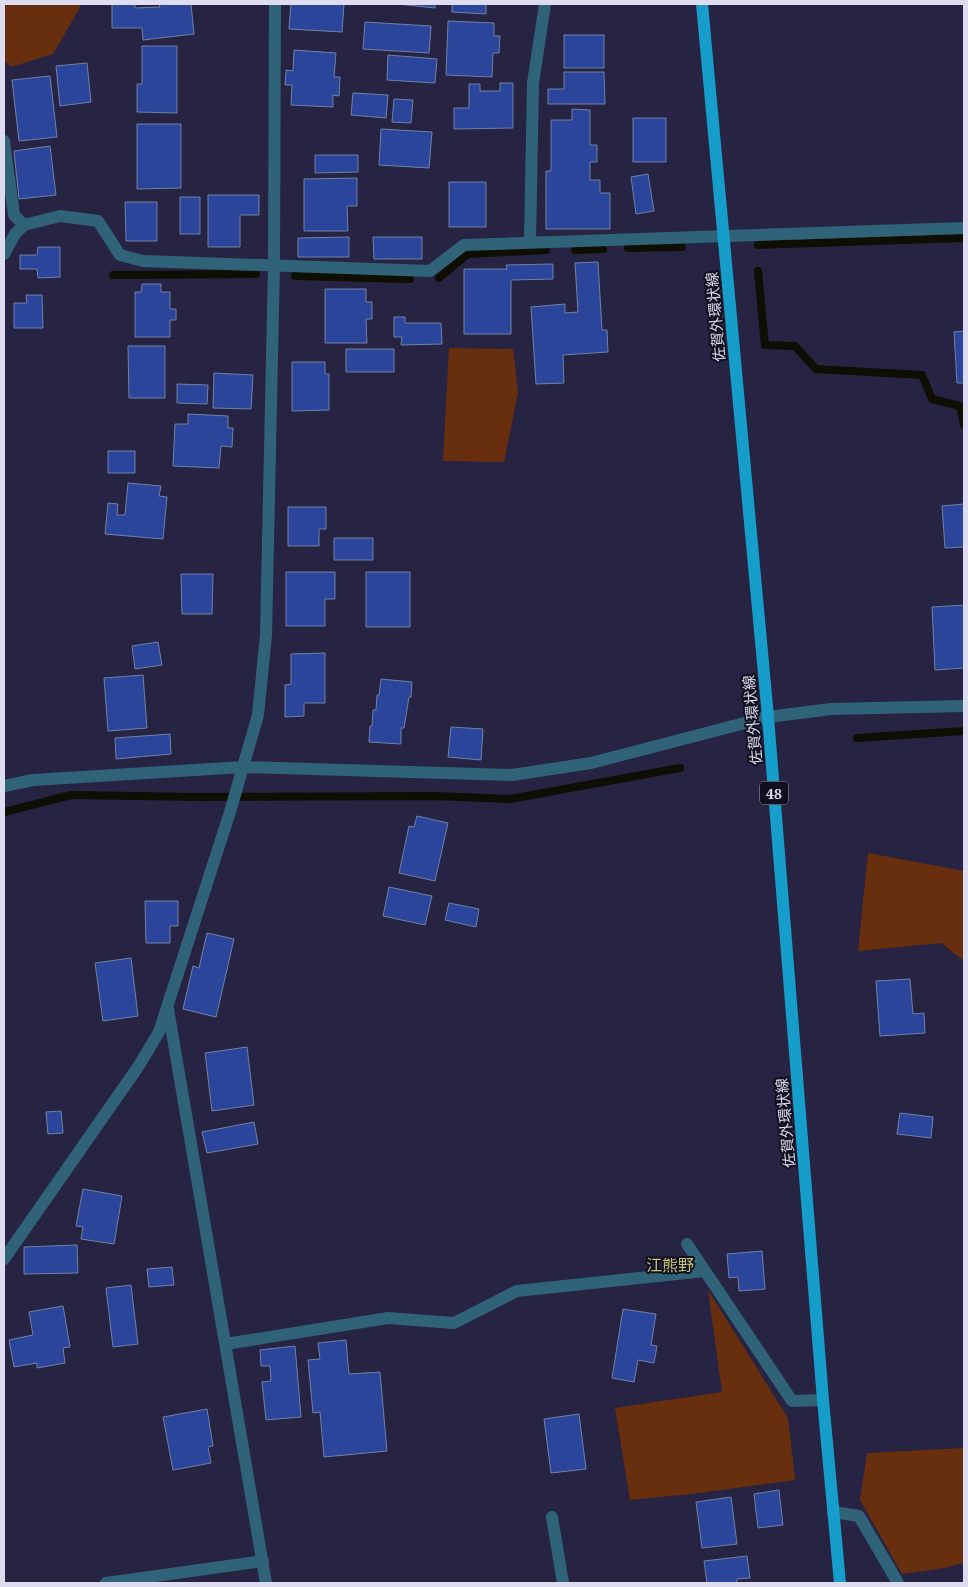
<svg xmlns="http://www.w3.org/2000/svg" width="968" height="1587" font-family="'Noto Serif','Noto Sans JP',serif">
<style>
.green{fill:#672f0e}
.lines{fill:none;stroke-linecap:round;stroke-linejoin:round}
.stream{stroke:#0f0e02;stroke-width:8}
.building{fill:#2b459a;stroke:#7281a5}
.minor{stroke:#306378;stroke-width:12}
.major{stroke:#179dc9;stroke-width:12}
.labels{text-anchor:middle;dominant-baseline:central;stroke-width:4;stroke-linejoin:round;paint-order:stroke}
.shield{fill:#100f1d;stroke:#a09eb1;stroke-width:1}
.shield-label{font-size:14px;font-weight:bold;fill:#dddcf1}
.street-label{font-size:15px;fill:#dddcf1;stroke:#100f1d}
.neighbourhood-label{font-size:16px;fill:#c9c87a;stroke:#100f1d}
</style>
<rect width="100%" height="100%" fill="#272343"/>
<path class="green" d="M5 4H82L53 54 11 67 4 60V6Z
M449 348 513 349 518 392 504 462 443 461Z
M868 853 964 871V961L941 943 858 951Z
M708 1290 788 1418 795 1480 691 1494 630 1500 615 1408 722 1392Z
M964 1448V1563L944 1568 902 1574 860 1500 867 1453Z"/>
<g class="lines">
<path class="stream" d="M758 245 964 238
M628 248 682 247
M575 250 603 249
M758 271 765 345 795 346 816 369 922 375 932 399 960 406 964 425
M113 275 256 274
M295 276 410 279
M439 278 468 254 546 250
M857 738 964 731
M4 812 71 795 199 797 436 796 510 799 680 768"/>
</g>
<path class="building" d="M112 4H135V8L160 7 159 4H191L194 34 143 40 142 28H112Z
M291 4H344L342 32 289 29Z
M398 4H435V8Z
M452 4H486V14L452 12Z
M448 21 494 23V36H500L499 53H493L492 77 446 75Z
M365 22 431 26 429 53 363 49Z
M564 35H604V68H564Z
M142 46H177V113L137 112V84H142Z
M294 50 336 53 334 77H340L339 96 333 95V107L291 105 292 85H285L286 70 293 71Z
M388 55 437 59 435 83 387 80Z
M87 63 91 102 60 106 56 66Z
M564 72H604L605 104H548V89H564Z
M50 76 57 137 19 141 12 80Z
M500 83H513V128L454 129V108H469V84H480V91H500Z
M353 93 388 95 386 118 351 115Z
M394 99 413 100 411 123 392 122Z
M572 109 590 110V145H597V162H590V180H600V193H610V229H546V171H551V120H572Z
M633 118H666V162H633Z
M137 124H181V188L137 189Z
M381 129 432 132 429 168 379 165Z
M50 146 56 195 19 199 14 151Z
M315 155H358V172L315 173Z
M648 174 654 211 636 214 631 177Z
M357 178V206H347L348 231H304V179Z
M449 182H486V227H449Z
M208 195H259V215H240V247H208Z
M180 197H200V234H180Z
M125 202H157V241H126Z
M349 237V257H298V238Z
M373 237H422V259H374Z
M38 247H60V277L38 278 37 269H20V255H37Z
M598 262 602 330H607L608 352 563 355 564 383 536 384 531 307 565 304V313L578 312 575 263Z
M553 264V279L511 280V334H464V269H507L506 265Z
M142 284H161V292H170V309H176V320H170V337H135V292H141Z
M325 289H366V302H372V319H366L367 343H325Z
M26 295H42L43 328H14V303H27Z
M394 317H405V323H441L442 344 401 345 402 337H394Z
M964 331V383H957L954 332Z
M128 346H165V398H129Z
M346 349H394V372H346Z
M292 362H325V374H329V410L292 411Z
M214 373 253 375 251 409 213 408Z
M177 384 208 385 207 404 177 403Z
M188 414 228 416V428H233L232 447 221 446 219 468 173 466 175 424H188Z
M108 451H135V473H108Z
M128 483 161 486 159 496 167 497 163 539 105 534 108 503 118 504 117 515H125Z
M964 504V547L945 548 942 506Z
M288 507H326V529H319V546H288Z
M334 538H373V560H334Z
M286 572H335V599H325V626H286Z
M366 572H410V627H366Z
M181 574H213L212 614H182Z
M964 605V668L935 670 932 607Z
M158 642 162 665 135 669 132 646Z
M325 653V703H304V716L285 717V685L291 684V654Z
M143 675 147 728 108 731 104 678Z
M381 679 412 682 411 697H409L404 728H401V744L369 742 370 726H372L373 710H376L377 695H379Z
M451 727 483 729 481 760 448 757Z
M170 734 171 754 116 759 115 738Z
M417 816 448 823 435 881 399 873 409 826 414 827Z
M389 887 432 896 425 925 383 916Z
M145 901H178V926H170V943H146Z
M449 903 479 909 476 927 445 920Z
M207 933 234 939 216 1017 183 1009 193 966 199 968Z
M131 958 138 1016 103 1021 95 963Z
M910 979 913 1014 924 1013 925 1033 880 1036 876 981Z
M247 1047 254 1105 212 1111 205 1053Z
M61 1111 63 1133 48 1134 46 1112Z
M900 1113 933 1117 931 1138 897 1134Z
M254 1122 258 1144 207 1153 202 1132Z
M83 1189 122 1196 114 1244 81 1239 83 1227 76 1226Z
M77 1245 78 1273 24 1274V1247Z
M762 1251 765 1289 739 1291 738 1277 729 1278 727 1254Z
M172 1267 174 1285 149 1287 147 1269Z
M131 1285 138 1344 113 1347 106 1288Z
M63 1306 70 1347 63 1348 65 1363 37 1368V1363L14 1367 9 1340 33 1335 29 1312Z
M623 1309 656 1314 651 1345 657 1346 654 1363 638 1360 634 1382 612 1378Z
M346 1340 349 1374 380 1372 387 1451 324 1457 320 1412 313 1413 308 1360 320 1359 318 1343Z
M295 1346 301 1417 266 1420 262 1382 271 1381 270 1366H261L260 1350Z
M207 1409 213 1446 208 1447 211 1463 173 1470 163 1417Z
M579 1414 586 1469 551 1473 544 1419Z
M779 1490 783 1525 758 1528 754 1494Z
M731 1497 737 1544 702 1548 696 1502Z
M747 1556 750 1578 737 1579V1583H707L704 1561Z"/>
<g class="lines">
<path class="minor" d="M4 141 14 215 24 225
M530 242 533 83 545 4
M4 254 15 234 24 225 60 216 98 221 120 255 143 261 430 271 464 245 964 228
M4 786 33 780 243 767 512 775 591 763 768 717 831 709 964 706
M168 1009 266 1583
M687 1244 792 1401 823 1400
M4 1259 138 1067 159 1032 230 812 258 715 266 635 274 265 275 4
M226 1344 388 1318 454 1323 517 1291 705 1271
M833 1512 859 1516 898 1583
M552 1517 563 1583
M106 1583 263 1561"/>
<path class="major" d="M702 4 768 717 823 1400 840 1583"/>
</g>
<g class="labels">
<rect class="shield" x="760" y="781.5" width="28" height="23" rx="4"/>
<g class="shield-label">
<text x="774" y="793">48</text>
</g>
<g class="street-label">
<text transform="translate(715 317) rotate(-95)">佐賀外環状線</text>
<text transform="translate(752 720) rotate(-95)">佐賀外環状線</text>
<text transform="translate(785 1123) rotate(-95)">佐賀外環状線</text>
</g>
<g class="neighbourhood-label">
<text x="670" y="1265">江熊野</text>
</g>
</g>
<rect width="968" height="1587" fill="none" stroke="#dddcf1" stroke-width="10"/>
</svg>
